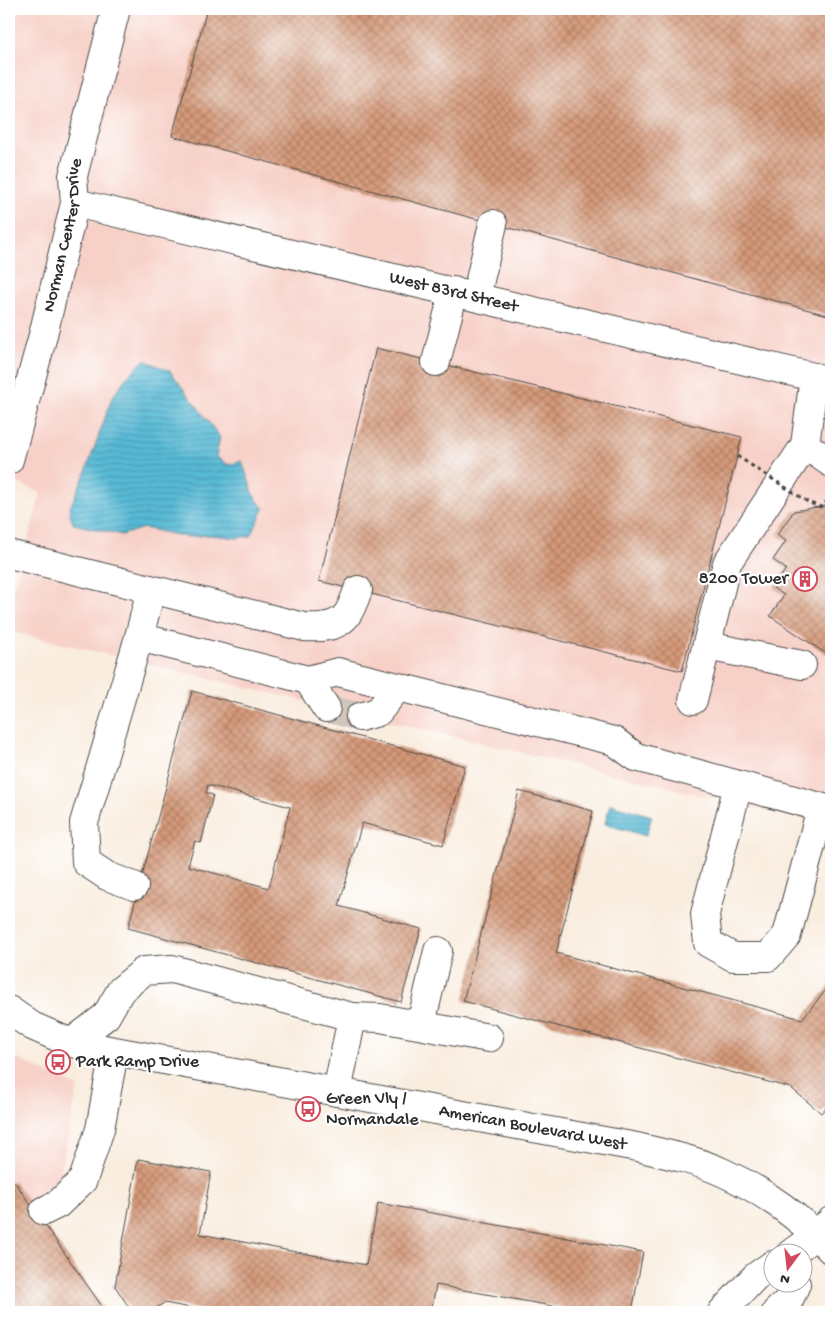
<svg xmlns="http://www.w3.org/2000/svg" width="840" height="1321" font-family="'Gochi Hand',sans-serif">
<style>
.built{fill:#f7d1c8}
.water{fill:url(#water-rules);stroke:#427280}
.building{fill:url(#building-cross-hatch);fill-rule:evenodd}
.lines{fill:none;stroke-linecap:round;stroke-linejoin:round}
.minor-tunnel{stroke:#d0c6bb;stroke-width:28;stroke-dasharray:28 14;stroke-linecap:butt}
.minor-casing{stroke:#4a4846;stroke-width:30}
.minor{stroke:#fff;stroke-width:28}
.path-bridge{stroke:#4a4846;stroke-width:3;stroke-dasharray:4 4;stroke-linecap:butt}
.labels{text-anchor:middle;dominant-baseline:central;stroke-width:4.5;stroke-linejoin:round;paint-order:stroke}
.street-label{font-size:18px;fill:#2b2b2b;stroke:#fff}
.poi-label{font-size:18px;fill:#2b2b2b;stroke:#fff;text-anchor:start}
</style>
<defs>
<pattern id="water-rules" width="6" height="5" patternUnits="userSpaceOnUse" patternTransform="scale(1.25)"><rect width="6" height="5" fill="#58bad6"/><path d="M0 2.5h6" fill="none" stroke="#4997ae"/></pattern>
<pattern id="building-cross-hatch" width="8" height="8" patternUnits="userSpaceOnUse" patternTransform="scale(1.25)"><rect width="8" height="8" fill="#d69a7a"/><path d="M0 0l8 8M0 8l8-8" fill="none" stroke="#ae7e64"/></pattern>
</defs>
<rect width="100%" height="100%" fill="#fff"/>
<filter id="ink" filterUnits="userSpaceOnUse"><feTurbulence type="fractalNoise" baseFrequency=".02" numOctaves="2"/><feDisplacementMap in="SourceGraphic" scale="10" xChannelSelector="R" yChannelSelector="G"/><feConvolveMatrix kernelMatrix="1 2 1 2 8 2 1 2 1" color-interpolation-filters="sRGB"/></filter>
<filter id="wash" filterUnits="userSpaceOnUse"><feTurbulence type="fractalNoise" baseFrequency=".0096" numOctaves="4" result="noise"/><feDisplacementMap in="SourceGraphic" scale="20" xChannelSelector="R" yChannelSelector="G"/><feGaussianBlur stdDeviation="1.12" result="paint"/><feColorMatrix in="noise" values="0 0 0 0 0 0 0 0 0 0 0 0 0 0 0 0 0 1.4 0 .05"/><feComposite in="paint" operator="in"/></filter>
<g filter="url(#wash)">
<rect width="100%" height="100%" fill="#f9eddf"/>
<path class="built" d="M9 9H831V826L9 631V605L41 493 9 479Z
M9 1055 78 1087 49 1230 106 1312H9Z"/>
<path class="water" d="M144 360 170 371 220 437 216 457 229 465 242 461 254 496 264 509 251 536 237 538 211 535 186 537 144 528 122 535 73 524 69 510 86 471 112 398 125 379Z
M610 804 652 816 646 836 605 824Z"/>
<g id="blocks">
<path class="building" d="M207 9H831V316L172 136Z
M376 348 742 437 682 671 319 581Z
M831 505V657L770 616 784 595 773 588 786 569 773 560 786 541 777 535 794 511Z
M192 691 465 766 443 845 362 823 339 906 421 929 401 1002 128 928ZM208 785 290 807 269 888 188 866 195 841 201 843 213 795 206 793Z
M519 791 593 811 556 953 802 1019 831 984V1102L821 1113 791 1088 463 1001Z
M138 1159 211 1172 200 1234 366 1265 378 1203 643 1252 632 1312H585L436 1285 431 1312H213L164 1303 150 1312H132L115 1286Z
M14 1181 106 1312H9V1185Z"/>
</g>
</g>
<g filter="url(#ink)">
<use href="#blocks" fill-opacity="0" stroke="#4a4846" stroke-width="1"/>
<g class="lines">
<path class="minor-tunnel" d="M326 708 360 717"/>
<defs>
<g id="minor">
<path id="s1" d="M75 203 831 381"/>
<path d="M476 297 493 224"/>
<path d="M436 362 454 291"/>
<path d="M814 377 805 445 831 463"/>
<path id="s2" d="M9 460 42 339 75 203 73 176 116 9"/>
<path d="M9 554 304 627C319 628 339 628 348 613 352 607 355 598 358 590"/>
<path d="M139 637 308 680 338 672 614 741 636 757 831 810"/>
<path d="M707 646 802 665"/>
<path d="M308 680 326 708"/>
<path d="M693 700 727 563 805 445"/>
<path d="M360 717 378 712 398 687"/>
<path d="M738 785 705 914 708 943 733 957H768L787 935 821 808"/>
<path d="M134 886 107 876 86 862 84 823 139 637 151 590"/>
<path id="s3" d="M9 1010 32 1026 71 1043 637 1147C666 1154 696 1160 722 1172 764 1191 800 1217 831 1250"/>
<path d="M352 1017 380 1018 489 1038"/>
<path d="M421 1024 438 951"/>
<path d="M71 1043 106 1016 121 990 144 971 172 969 352 1017 337 1092"/>
<path d="M44 1211 58 1204 83 1180 100 1129 114 1052"/>
<path d="M790 1254 816 1235 831 1221"/>
<path d="M722 1312 755 1277 772 1265"/>
<path d="M776 1312 789 1300 796 1284"/>
</g>
</defs>
<use href="#minor" class="minor-casing"/>
<use href="#minor" class="minor"/>
<path class="path-bridge" d="M737 456 808 502 820 507 831 498"/>
</g>
</g>
<defs>
<symbol id="building-ring" viewBox="-11 -11 22 22"><circle r="9.5" fill="#fff" stroke="#d1495b" stroke-width="1.5"/><path d="M-4-6H4V6H1V3H-1V6H-4ZM-2.5-4.3h1.7v1.8h-1.7ZM.8-4.3h1.7v1.8H.8ZM-2.5-1h1.7V.8h-1.7ZM.8-1h1.7V.8H.8Z" fill="#d1495b"/></symbol>
<symbol id="bus-ring" viewBox="-11 -11 22 22"><circle r="9.5" fill="#fff" stroke="#d1495b" stroke-width="1.5"/><path d="M-5-6H5V4H4V6H2V4H-2V6H-4V4H-5ZM-3.5-4V0h7V-4ZM-3.5 1.2v1.5H-2V1.2ZM2 1.2v1.5H3.5V1.2Z" fill="#d1495b"/></symbol>
</defs>
<g fill-rule="evenodd">
<use href="#building-ring" x="791" y="565" width="28" height="28"/>
<use href="#bus-ring" x="44" y="1048" width="28" height="28"/>
<use href="#bus-ring" x="294" y="1095" width="28" height="28"/>
</g>
<g class="labels">
<g class="street-label">
<text stroke="none"><textPath href="#s2" startOffset="232">Norman Center Drive</textPath></text>
<text stroke="none"><textPath href="#s1" startOffset="389">West 83rd Street</textPath></text>
<text stroke="none"><textPath href="#s3" startOffset="540">American Boulevard West</textPath></text>
</g>
<g class="poi-label">
<text x="788" y="579" text-anchor="end">8200 Tower</text>
<text x="76" y="1062">Park Ramp Drive</text>
<text x="326" y="1099">Green Vly /<tspan x="326" dy="21">Normandale</tspan></text>
</g>
</g>
<rect width="840" height="1321" fill="none" stroke="#fff" stroke-width="30"/>
<g transform="translate(788 1268) rotate(195)"><circle r="24" fill="#ffffff" stroke="#aaaaaa"/>
<path d="M0-4L9 19L0 12L-9 19Z" fill="#d1495b"/>
<text y="-8" font-size="14" font-weight="bold" text-anchor="middle" fill="#2b2b2b">N</text>
</g>
</svg>
